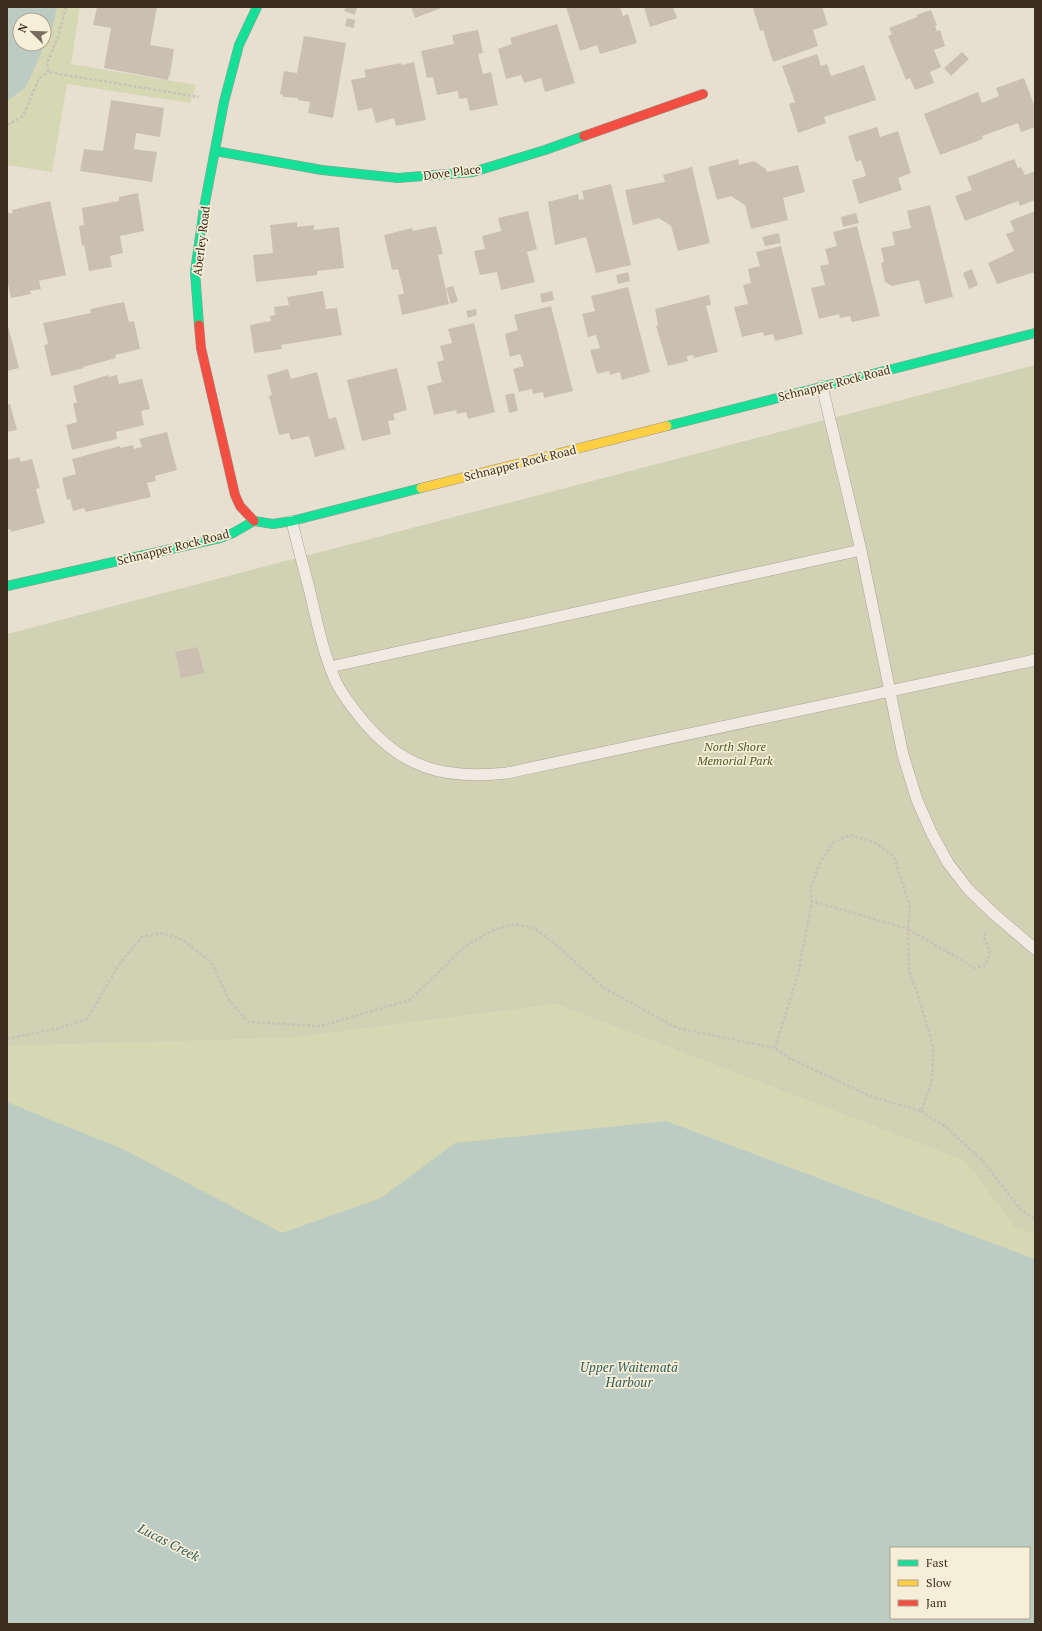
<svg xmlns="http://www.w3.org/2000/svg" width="1042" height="1631" font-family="'PT Serif',serif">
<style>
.green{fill:#d6d7b3;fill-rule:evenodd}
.cemetery{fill:#d1d1b3}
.water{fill:#bcccc2;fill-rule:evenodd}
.building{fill:#cbbfb2}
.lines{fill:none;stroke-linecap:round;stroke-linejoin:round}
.lane-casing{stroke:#ada599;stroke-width:12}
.fast-casing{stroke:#9c958a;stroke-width:10}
.slow-casing{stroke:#9c958a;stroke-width:10}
.jam-casing{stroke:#9c958a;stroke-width:10}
.path{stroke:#c8c2b9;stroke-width:2.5;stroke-dasharray:3 2;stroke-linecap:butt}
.lane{stroke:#efebe3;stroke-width:11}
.fast{stroke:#16e098;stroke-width:9}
.slow{stroke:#ffcf43;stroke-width:9}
.jam{stroke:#f24e42;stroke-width:9}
.labels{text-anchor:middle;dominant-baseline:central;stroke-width:3.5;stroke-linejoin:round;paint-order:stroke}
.street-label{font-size:12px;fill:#3d2e20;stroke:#f7eed8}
.park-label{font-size:12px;font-style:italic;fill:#4d5a26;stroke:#f7eed8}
.water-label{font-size:13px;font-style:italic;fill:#2f5d5a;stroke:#f7eed8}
</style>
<rect width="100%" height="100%" fill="#e7e0d1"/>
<path class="green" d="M7 7H80L71 64 196 85 190 103 67 84 52 172 7 165ZM20 20H44V44H20Z
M556 1004 965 1161 1014 1227 1035 1234V1624H7V1046L290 1038ZM891 1548H1029V1618H891Z"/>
<path class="cemetery" d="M1035 365V1234L1014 1227 965 1161 556 1004 290 1038 7 1046V634Z"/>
<path class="water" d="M7 7H57L52 29 26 87 7 101ZM20 20H44V44H20Z
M7 1102 123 1149 282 1233 381 1198 455 1143 666 1121 1035 1259V1624H7ZM891 1548H1029V1618H891Z"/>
<path class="building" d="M97 7H157L150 45 174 49 170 75H169L168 80 104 68 111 28 93 25Z
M346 7H357L355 15 344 11Z
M411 7H444L415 18Z
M566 7H620L623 16 628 14 637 43 600 54 597 45 580 51Z
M644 7H673L677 18 650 27Z
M757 7H822L828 25 813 30 818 46 773 62 763 30 760 31 753 8Z
M931 10 937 25 935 26 937 31 940 30 945 46 934 50 941 67 930 72 934 83 915 90 910 78 906 80 888 36 892 34 889 28 917 17 916 15Z
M347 18 355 20 354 28 345 26Z
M557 24 575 83 545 92 541 78 524 83 521 75 506 79 498 49 512 44 510 38Z
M478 30 483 53 478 54 483 74 491 72 498 105 470 111 467 98 459 99 458 91 437 95 433 77 427 78 421 51 454 44 452 35Z
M304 36 346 43 333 118 308 113 310 102 298 100V98L283 97V95L280 94 284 71 297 73Z
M962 52 969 59 951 76 944 68Z
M817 54 821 66 827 64 831 76 864 65 876 100 824 117 826 123 798 133 789 104 795 102 782 66Z
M414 62 426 120 396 126 394 118 376 123 372 108 358 111 351 80 366 77 364 70 401 63 402 65Z
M1024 78 1035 107V127L1021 132 1018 123 982 136 983 139 940 155 924 114 978 92 982 103 999 96 996 88Z
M111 100 164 108 160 137 136 133 134 149 157 152 152 182 80 171 84 149 103 151Z
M877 127 880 137 898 131 911 173 898 178 902 190 859 204 852 180 866 176 861 160 856 162 848 136Z
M738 159 739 165 754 161 766 169 767 172 798 165 805 192 783 198 788 220 751 229 745 205 731 196 717 200 708 167Z
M1014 159 1018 168 1021 167 1025 175 1035 171V200L1020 206 1018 201 965 221 955 196 972 190 967 177Z
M692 167 710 243 678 251 671 226 659 218 633 225 625 190 665 182 663 175Z
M611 184 631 265 596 273 586 237 555 245 548 202 578 194 579 200 584 199 582 191Z
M138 193 144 231 120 236 123 253 110 256 112 267 89 271 84 245 82 246 79 226 84 225 82 208 119 201V197Z
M50 201 66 275 39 281 41 289 30 291 31 294 11 298 7 280V213H13L12 210Z
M930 205 953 297 925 304 919 280 892 286 885 282 881 263 884 262 881 248 895 245 892 232 911 228 907 211Z
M528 211 537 249 527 252 535 282 501 290 497 272 480 275 474 251 485 249 482 236 501 231 498 218Z
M1035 211V272L997 284 988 263 1014 251 1006 234 1014 231 1010 221Z
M856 213 859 223 843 227 841 217Z
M297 222V227L314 225V230L339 227 344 268 317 271V275L256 282 253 255 273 253 270 225Z
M436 226 443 254 438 255 449 304 402 315 398 295 404 293 398 269 392 270 384 235 412 228 413 231Z
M857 226 880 316 852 322 850 316 840 318 839 314 819 319 811 288 825 285 820 266 829 264 825 249 837 246 833 232Z
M779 233 781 243 765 246 762 237Z
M781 246 803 334 775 341 773 334 764 336 763 332 742 337 734 307 748 304 743 285 751 283 748 269 760 266 756 252Z
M972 269 978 285 969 289 963 273Z
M628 272 630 281 618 284 616 275Z
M453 286 458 301 451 304 446 288Z
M628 287 650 372 622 380 620 372 610 375 609 371 597 374 590 350 600 348 596 335 588 337 582 314 595 311 591 296Z
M323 291 326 309 337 308 342 335 281 345 282 349 254 353 250 325 271 321 270 316 275 315 274 307 289 305 287 297Z
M552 291 554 300 542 303 540 294Z
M709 295 711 305 706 306 718 352 694 358 693 355 687 356 688 361 668 366 656 326 658 325 655 309Z
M124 302 129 322 134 321 140 349 115 355 116 358 83 367 84 368 51 376 44 345 48 344 43 323 91 313 90 309Z
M551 306 573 391 544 398 543 392 533 394 532 389 519 392 513 369 524 366 520 354 510 357 505 334 518 330 514 315Z
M476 309 477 315 468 318 466 311Z
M7 322 19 368 7 371Z
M474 323 495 412 468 419 466 412 457 414 456 410 434 415 427 386 442 382 437 362 444 360 440 346 452 343 448 329Z
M397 368 407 410 393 414 395 420 388 421 391 434 362 441 347 380Z
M288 369 291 379 317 372 329 419 336 417 345 449 315 457 309 436 291 440 289 433 279 435 269 396 272 395 267 375Z
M108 375V377L117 375 119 384 142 379 150 409 141 411 144 425 116 432 117 439 72 450 66 425 77 422 73 403H77L73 386Z
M514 393 518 411 509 413 505 395Z
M10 404 17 430 7 432V405Z
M167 432 177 470 155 476 156 481 147 483 151 497 86 512 84 508 73 511 70 499 67 500 62 478 76 474 72 459 120 446V448L133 445 134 449 142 447 139 439Z
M19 457 21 462 32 459 40 488 36 489 45 523 11 532 10 529 7 530V460Z
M198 647 204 673 181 678 175 652Z"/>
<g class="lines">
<defs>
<path id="lane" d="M822 386 861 550 903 755 917 800 932 834 948 863 968 889 994 914 1035 949
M292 521C297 545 304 568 310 592 317 622 323 653 336 682 342 694 351 706 360 717 400 768 444 780 507 773L1035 660
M330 667 861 550"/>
<path id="fast" d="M215 151 322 170 398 178 473 172 545 150 584 136
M199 325 195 272 204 208 224 102 239 45 257 7
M667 426 1035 333
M7 586 220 538 233 533 254 521 273 524 292 521 421 488"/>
<path id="slow" d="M421 488 667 426"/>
<path id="jam" d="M584 136 703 94
M199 325 201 348 235 495 240 506 254 521"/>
</defs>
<use href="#lane" class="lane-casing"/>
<use href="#fast" class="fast-casing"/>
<use href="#slow" class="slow-casing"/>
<use href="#jam" class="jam-casing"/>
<path class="path" d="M66 7 58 37 47 63 48 72 199 97
M7 125 23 116 39 78 48 72
M7 1039 59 1028 87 1019 120 963 142 937 162 933 183 940 211 962 229 1000 248 1022 321 1026 410 1000 465 946 493 930 514 924 534 928 553 942 604 988 677 1028 775 1048 789 1058 870 1096 921 1111 932 1081 933 1046 918 995 909 971 908 929 812 901
M775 1048 798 974 812 901 810 890 819 865 832 843 850 835 876 843 894 857 910 907 908 929 975 968 986 965 990 951 984 938 985 931
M921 1111 946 1127 982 1160 1021 1210 1035 1219"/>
<use href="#lane" class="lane"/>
<use href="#fast" class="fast"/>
<use href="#slow" class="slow"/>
<use href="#jam" class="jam"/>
</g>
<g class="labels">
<g class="street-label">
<text transform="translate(452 172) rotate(-7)">Dove Place</text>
<text transform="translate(201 241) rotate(-83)">Aberley Road</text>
<text transform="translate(834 383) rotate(-14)">Schnapper Rock Road</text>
<text transform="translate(520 463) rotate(-14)">Schnapper Rock Road</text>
<text transform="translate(173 547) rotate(-14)">Schnapper Rock Road</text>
</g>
<g class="park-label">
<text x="735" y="746">North Shore<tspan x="735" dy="14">Memorial Park</tspan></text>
</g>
<g class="water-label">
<text x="629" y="1367">Upper Waitematā<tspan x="629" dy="15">Harbour</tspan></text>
<text transform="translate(169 1542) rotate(27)">Lucas Creek</text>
</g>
</g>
<rect width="1042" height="1631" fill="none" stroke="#3d2e20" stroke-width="16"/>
<rect x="890" y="1547" width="140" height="72" fill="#f7eed8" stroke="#ada18e"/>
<rect x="898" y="1560" width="20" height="6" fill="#16e098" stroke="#ada18e"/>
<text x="926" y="1567" font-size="12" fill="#3d2e20">Fast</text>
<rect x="898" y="1580" width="20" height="6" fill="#ffcf43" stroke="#ada18e"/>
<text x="926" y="1587" font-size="12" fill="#3d2e20">Slow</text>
<rect x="898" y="1600" width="20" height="6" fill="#f24e42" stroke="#ada18e"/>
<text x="926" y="1607" font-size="12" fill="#3d2e20">Jam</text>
<g transform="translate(32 32) rotate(293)"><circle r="19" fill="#f7eed8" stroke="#ada18e"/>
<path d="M0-3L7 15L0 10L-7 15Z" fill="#786c5e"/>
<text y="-6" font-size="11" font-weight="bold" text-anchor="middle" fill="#3d2e20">N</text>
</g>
</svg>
